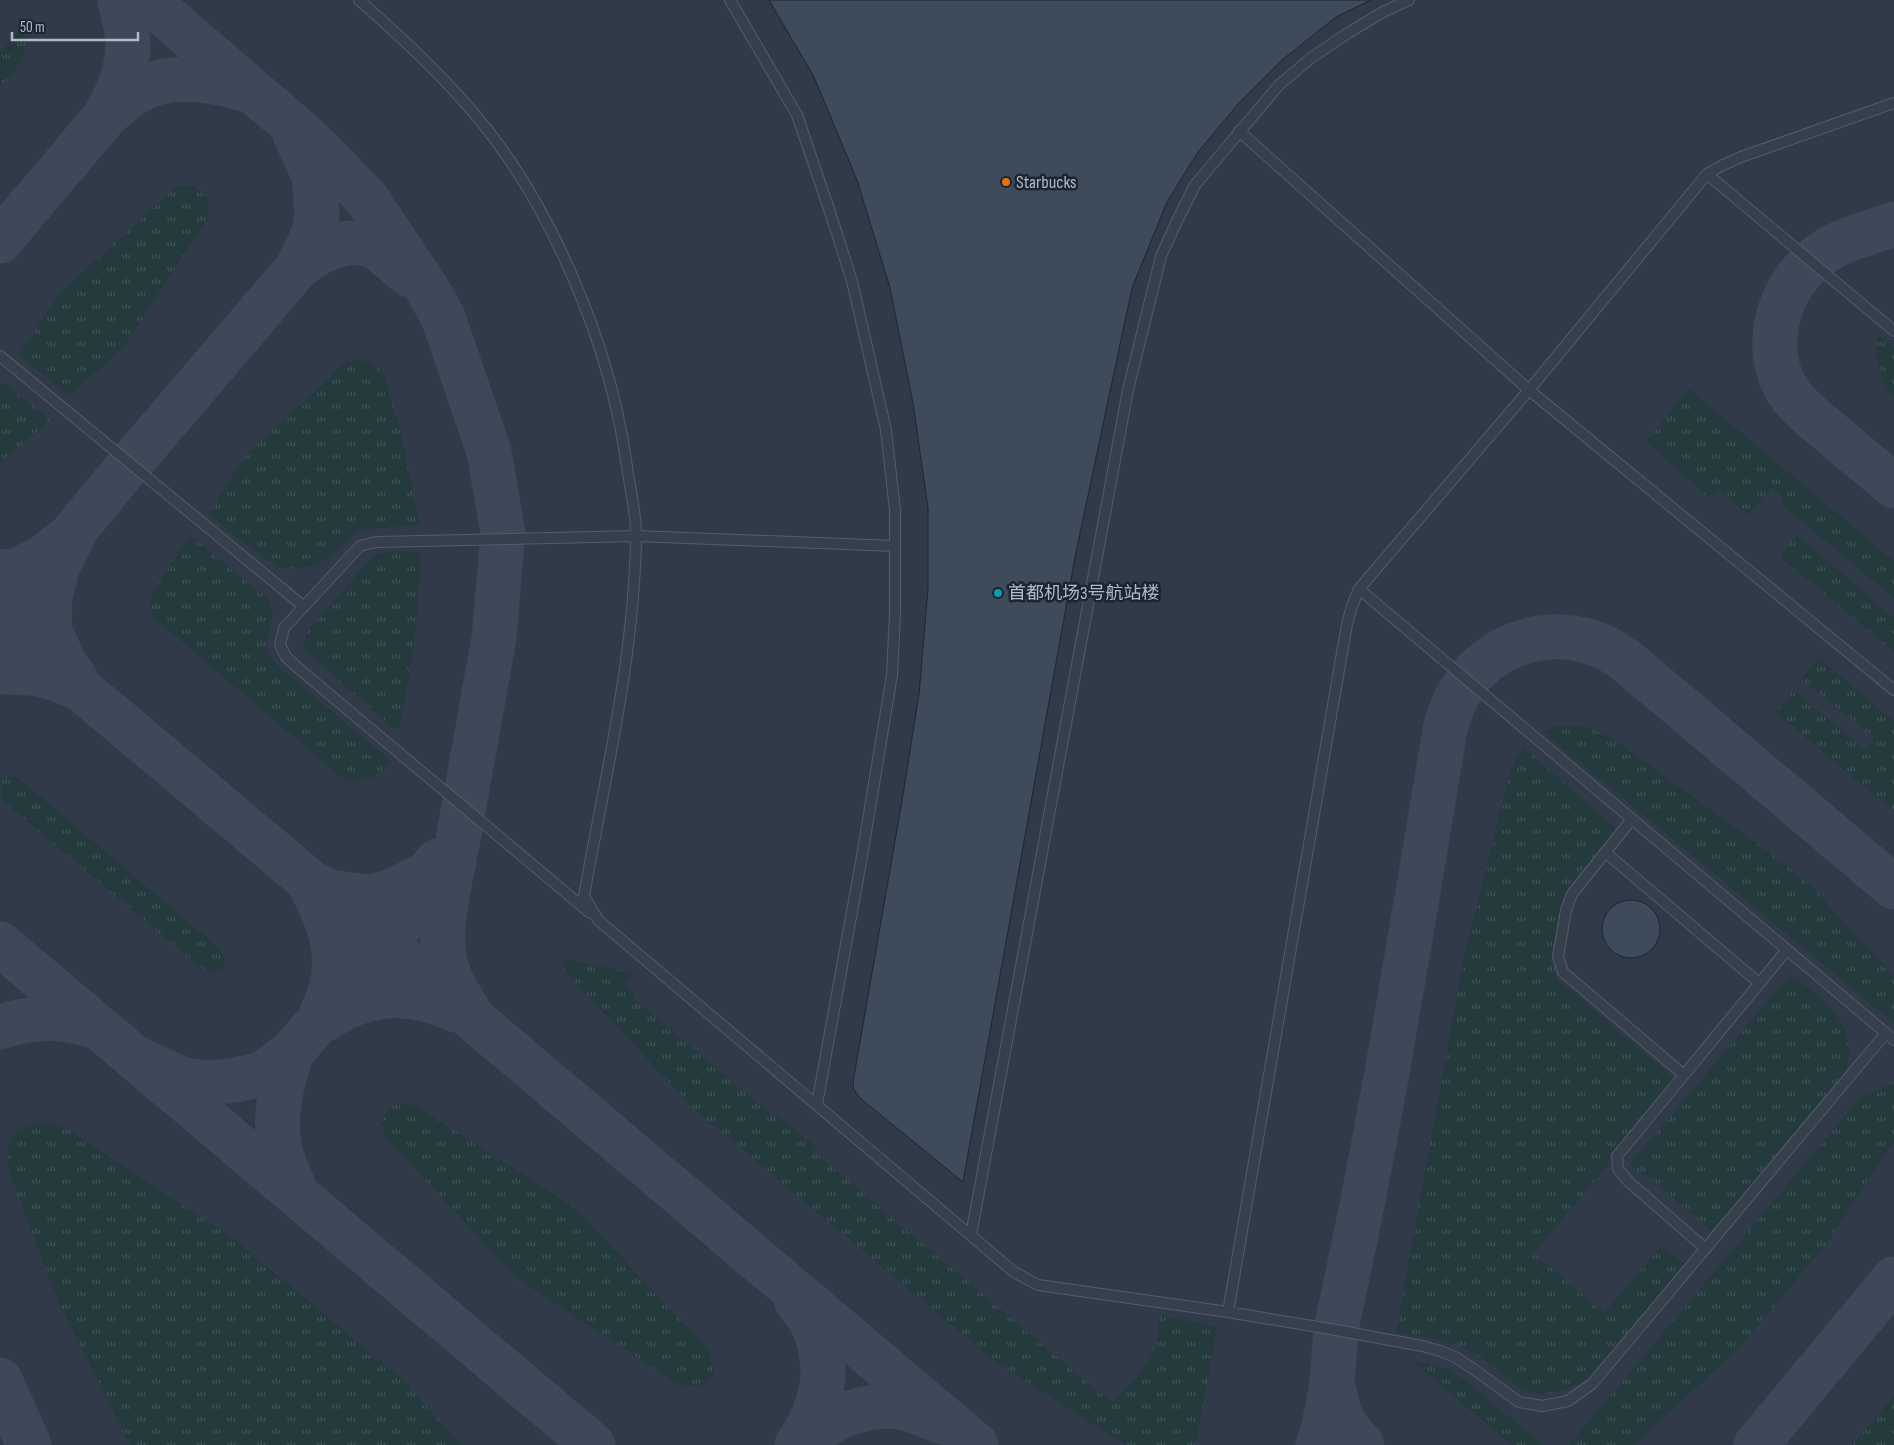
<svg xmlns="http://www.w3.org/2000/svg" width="1894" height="1445" font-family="'Sofia Sans Condensed','Noto Sans SC',sans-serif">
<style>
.airport{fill:#303a49}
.grass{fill:url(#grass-tufts)}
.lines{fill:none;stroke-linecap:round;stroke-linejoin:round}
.taxiway{stroke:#3d4858;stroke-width:45}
.building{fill:#3e4b5b;stroke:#1d2633}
.service-casing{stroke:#545d6a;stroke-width:12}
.service{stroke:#363f4c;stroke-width:10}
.food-dot{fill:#e8710a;stroke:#1b2431;stroke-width:2}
.culture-dot{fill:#0f9aa8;stroke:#1b2431;stroke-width:2}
.labels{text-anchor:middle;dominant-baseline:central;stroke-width:5;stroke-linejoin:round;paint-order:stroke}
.poi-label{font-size:18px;fill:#b1bac8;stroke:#1b2431;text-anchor:start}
</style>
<defs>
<pattern id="grass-tufts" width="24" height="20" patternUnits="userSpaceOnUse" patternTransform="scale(1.25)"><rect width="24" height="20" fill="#243a3d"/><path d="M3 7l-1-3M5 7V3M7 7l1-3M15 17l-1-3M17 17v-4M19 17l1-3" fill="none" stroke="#415458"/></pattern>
</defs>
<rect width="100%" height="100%" fill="#222d3c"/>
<path class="airport" d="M0 0H1894V1445H0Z"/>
<path class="grass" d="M21 28C34 52 13 71 0 91V53Z
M194 186 207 197 209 216 123 348 69 396 19 355 60 293 176 187Z
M1878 334 1894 348V398C1879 376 1872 361 1878 334Z
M360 359 375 366 383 372 401 434 420 525 358 530C348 540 338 551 326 559 316 566 298 570 285 568 265 564 227 528 209 515L244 457 345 363Z
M3 382 50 420 0 464V387Z
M1689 389 1894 561V598L1780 503 1784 498 1772 488 1748 515 1718 489 1709 498 1646 442Z
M190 535 269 600 272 611V621L266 642 267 653 278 666 391 761C378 778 360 787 340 776L154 618 150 605 153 592Z
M1797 535 1894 618V652L1779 556Z
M420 551C420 613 410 673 399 733L311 656 304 646 306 633 373 556 381 553Z
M1819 658 1894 721V810L1884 803 1775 712 1794 690 1865 750 1874 737 1801 679Z
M1570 725 1587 727 1609 736 1777 858 1812 887 1894 976V1023L1543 732 1556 726Z
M1524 748 1610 823 1614 828 1616 834 1568 896 1555 977 1678 1082 1534 1253 1604 1313 1661 1246 1686 1265 1586 1380C1518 1417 1516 1374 1464 1348 1443 1338 1419 1336 1396 1333L1463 962 1509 775 1517 756Z
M15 777 26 784 216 946 225 957 223 968 211 972 200 967 3 801C0 792 0 786 4 778Z
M567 959 632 973 624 985 634 994 632 997 775 1118 778 1115 817 1148 814 1152 1112 1403 1138 1376 1156 1349 1160 1315 1217 1327 1196 1445H1125L992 1359 692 1107 563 969 561 965Z
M1792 978C1802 981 1809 989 1817 995 1838 1012 1857 1040 1846 1069 1843 1077 1836 1085 1832 1092L1712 1232 1651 1179 1642 1175 1630 1164 1778 989 1787 979Z
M1894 1083V1141L1825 1246 1739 1348 1634 1445H1569L1861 1097Z
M400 1103 416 1106 575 1208 709 1350 715 1373 706 1384 685 1388 674 1382 516 1278 386 1138 381 1122 388 1109Z
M35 1123 61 1125 230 1236 399 1376 462 1445H130L57 1299 9 1171 6 1153 16 1132Z
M1413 1361 1444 1368 1462 1378 1543 1445H1511Z
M1894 1396V1445H1852Z"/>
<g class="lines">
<path class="taxiway" d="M103 119C118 96 131 62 127 34 126 23 122 11 120 0
M294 132 314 176 317 214 313 235 298 267
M1894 224C1870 233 1841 239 1820 255 1777 286 1759 351 1791 396 1802 410 1817 421 1830 432 1851 450 1873 468 1894 486
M0 241C24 212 48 184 72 156 91 133 110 107 136 92 170 71 215 80 251 91
M0 572 16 571 43 557 75 532 57 568 50 597 49 629 64 662 75 678
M0 621 471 1017 976 1445
M0 622 117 479 298 267C318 251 343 237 370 245 378 247 402 269 410 275
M0 672C29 672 46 673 73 686
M454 861C447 896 436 937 448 972 452 985 461 998 468 1010
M0 944 593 1445
M321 1015C346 965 333 926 308 881L329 892 370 897 389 892 424 876 438 861
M326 1019C367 990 411 989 456 1010
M0 1027C39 1015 59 1016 98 1027
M292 1052C281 1085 273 1116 280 1151 284 1166 292 1179 296 1194
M136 1058 183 1080 211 1083 236 1080 262 1074 292 1052 435 885 457 846 460 828 494 638 503 533 489 452 443 317 426 287 367 199 320 150 290 123 147 0
M796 1300C801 1308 809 1316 813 1325 832 1368 822 1408 797 1445
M0 1380 29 1445
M1332 1380C1338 1412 1339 1420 1362 1445
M800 1445C824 1422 855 1406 890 1406 908 1407 926 1415 942 1422
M1318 1445C1325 1424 1330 1401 1332 1379 1335 1359 1334 1338 1338 1319 1382 1122 1412 923 1446 725 1450 714 1453 703 1459 693 1490 641 1553 623 1606 648 1614 652 1622 658 1629 663L1894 887
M1756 1445 1894 1279"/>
</g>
<path class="building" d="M769 0H1371L1336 17 1282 60 1239 103 1198 152 1167 202 1132 288 1075 557 963 1182 860 1098 853 1088 854 1076 902 801 919 694 928 589V508L913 403 890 288 857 180 814 77Z
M1602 929a29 29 0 1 1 58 0a29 29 0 1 1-58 0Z"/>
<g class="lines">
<defs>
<path id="service" d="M359 0C399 35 437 70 472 111 550 201 609 342 626 460 629 484 637 515 636 538 634 660 605 777 584 896L598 920 1014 1272 1038 1285 1228 1312 1347 624 1352 606 1359 589 1529 390 1707 174 1723 165 1741 157 1894 103
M730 0 797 115 830 212 852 281 886 430 895 510V613L892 675 861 862 817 1104
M1239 131 1529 390 1894 690
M1707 174 1894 331
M0 356 303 606
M1359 589 1894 1040
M1632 819 1572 894 1566 910 1558 957 1563 972 1684 1075 1786 951
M1605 852 1759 983
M590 913 298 668 286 657 280 645 284 628 360 546 376 542 636 536 895 546
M1684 1075 1617 1156 1618 1169 1629 1182 1706 1249
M971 1235 1128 390 1161 256 1178 219 1195 185 1279 85 1311 58 1348 33 1383 12 1409 0
M1228 1312 1336 1330 1422 1346 1440 1351 1455 1357 1472 1368 1519 1402 1542 1406 1568 1401 1592 1384 1886 1033"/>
</defs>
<use href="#service" class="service-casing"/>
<use href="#service" class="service"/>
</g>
<circle class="food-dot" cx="1006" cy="182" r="5"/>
<circle class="culture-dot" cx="998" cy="593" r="5"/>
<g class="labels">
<g class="poi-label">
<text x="1016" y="182">Starbucks</text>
<text x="1008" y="593">首都机场3号航站楼</text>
</g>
</g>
<path d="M12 32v8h126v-8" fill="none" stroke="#b1bac8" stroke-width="2.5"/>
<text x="20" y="32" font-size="15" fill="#b1bac8" stroke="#1b2431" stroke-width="4" paint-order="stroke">50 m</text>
</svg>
